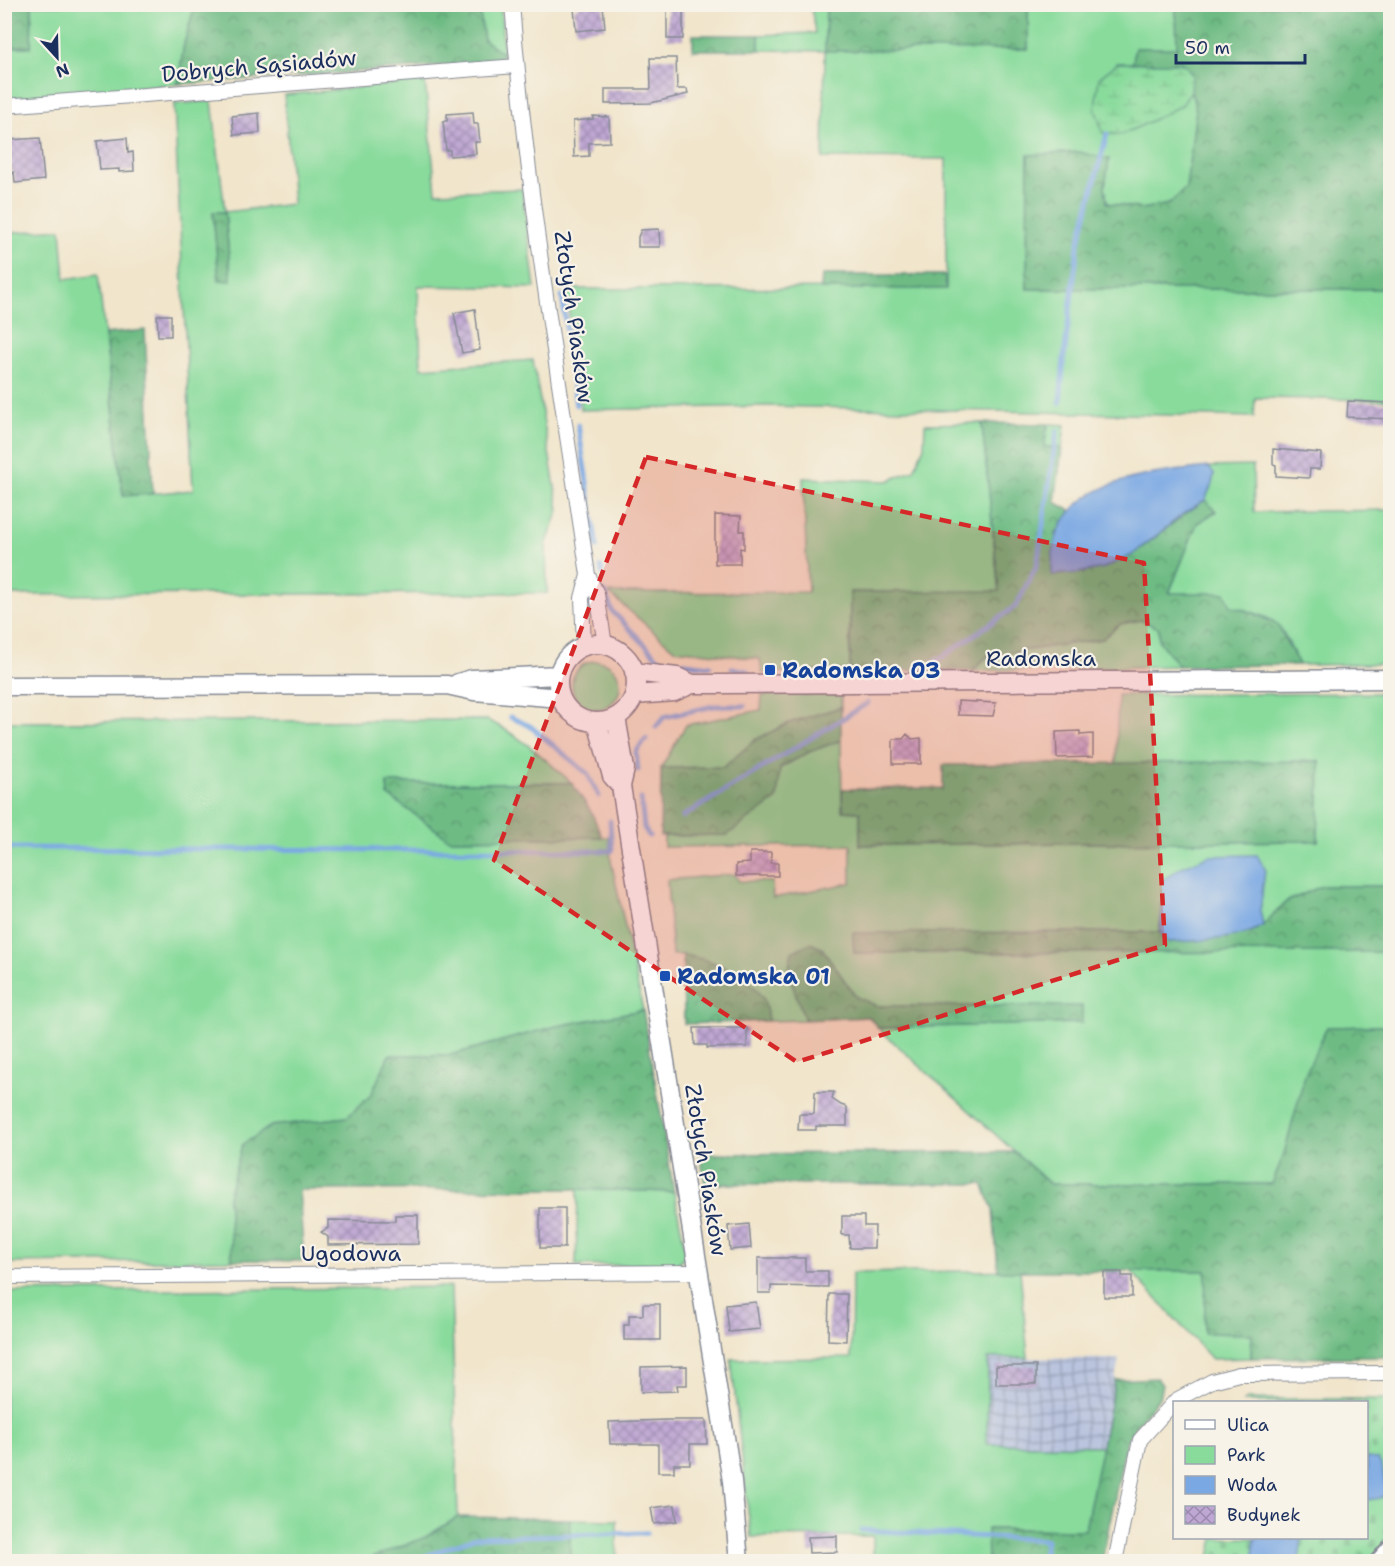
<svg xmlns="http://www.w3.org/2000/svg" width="1395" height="1566" font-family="'Shantell Sans',sans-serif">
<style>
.industrial{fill:url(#industrial-grid)}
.green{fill:#89db9c;stroke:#52857d;stroke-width:1.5;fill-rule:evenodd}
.forest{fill:url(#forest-crowns);stroke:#447571;stroke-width:1.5}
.wetland{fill:url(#wetland-marsh);stroke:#52857d;stroke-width:1.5}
.cemetery{fill:url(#cemetery-stones);stroke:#52857d;stroke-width:1.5}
.water{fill:#7aa8e3;stroke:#4a6ca0;stroke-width:1.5}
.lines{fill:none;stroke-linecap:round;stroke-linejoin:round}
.stream{stroke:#7aa8e3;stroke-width:5}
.building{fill:url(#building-cross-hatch)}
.pedestrian-casing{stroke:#868a94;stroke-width:14}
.minor-casing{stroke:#868a94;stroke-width:16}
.tertiary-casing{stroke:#868a94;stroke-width:21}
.pedestrian{stroke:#fff;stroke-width:10}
.minor{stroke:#fff;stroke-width:14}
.tertiary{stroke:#fff;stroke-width:18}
.marked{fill:#d62828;fill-opacity:0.2;stroke:#d62828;stroke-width:4.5;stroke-dasharray:12 8;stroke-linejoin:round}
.transit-dot{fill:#1a4fb4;stroke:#f7f3e8;stroke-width:2}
.labels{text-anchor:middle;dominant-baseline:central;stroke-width:4.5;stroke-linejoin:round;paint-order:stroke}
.street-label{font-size:22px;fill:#1b2f5e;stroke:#f7f3e8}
.transit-label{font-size:22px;font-weight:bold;fill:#164399;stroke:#f7f3e8;text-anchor:start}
</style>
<defs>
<pattern id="industrial-grid" width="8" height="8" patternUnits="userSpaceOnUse" patternTransform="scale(1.5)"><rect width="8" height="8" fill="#bac4de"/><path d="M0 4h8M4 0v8" fill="none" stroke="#96a0b7"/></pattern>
<pattern id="forest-crowns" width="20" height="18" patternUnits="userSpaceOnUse" patternTransform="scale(1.5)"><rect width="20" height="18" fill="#6ebb84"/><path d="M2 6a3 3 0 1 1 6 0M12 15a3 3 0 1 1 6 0" fill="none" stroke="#5a986f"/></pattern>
<pattern id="wetland-marsh" width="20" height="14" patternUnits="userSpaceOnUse" patternTransform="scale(1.5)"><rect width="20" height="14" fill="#89db9c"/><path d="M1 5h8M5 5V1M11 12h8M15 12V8" fill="none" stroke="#76bc89"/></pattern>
<pattern id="cemetery-stones" width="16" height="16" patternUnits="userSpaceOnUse" patternTransform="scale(1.5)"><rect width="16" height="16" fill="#89db9c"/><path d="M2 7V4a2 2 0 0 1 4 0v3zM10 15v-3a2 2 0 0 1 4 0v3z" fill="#76bc89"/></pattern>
<pattern id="building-cross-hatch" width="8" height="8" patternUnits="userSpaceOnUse" patternTransform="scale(1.5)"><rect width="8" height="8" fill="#bfa7d3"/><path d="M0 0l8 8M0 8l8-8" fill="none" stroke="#9a88ae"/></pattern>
</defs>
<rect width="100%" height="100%" fill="#f7f3e8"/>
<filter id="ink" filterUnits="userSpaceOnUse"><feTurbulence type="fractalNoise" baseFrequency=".0167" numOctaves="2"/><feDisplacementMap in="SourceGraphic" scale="12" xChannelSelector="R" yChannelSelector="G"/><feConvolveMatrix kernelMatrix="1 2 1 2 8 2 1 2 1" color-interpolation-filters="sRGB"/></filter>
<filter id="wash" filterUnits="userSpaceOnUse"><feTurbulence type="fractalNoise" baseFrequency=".008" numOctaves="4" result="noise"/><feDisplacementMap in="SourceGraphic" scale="24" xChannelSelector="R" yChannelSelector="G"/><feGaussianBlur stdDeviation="1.35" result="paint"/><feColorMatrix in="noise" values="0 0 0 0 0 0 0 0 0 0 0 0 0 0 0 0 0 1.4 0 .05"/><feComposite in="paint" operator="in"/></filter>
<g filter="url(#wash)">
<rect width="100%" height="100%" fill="#f1e5cb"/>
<path class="industrial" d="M988 1358 1119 1359 1102 1446 987 1444Z"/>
<path class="green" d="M32 5H195L184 44 178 84 5 99V47H31Z
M473 5H501L503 54 484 40 479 9Z
M811 5H826L825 50 1028 49V5H1176L1177 49 1135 48 1133 63H1118L1182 105 1191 91 1196 110 1186 188 1169 204 1142 209 1107 203 1105 186 1109 159 1028 155 1027 289H1390V400L1255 398 1254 417 767 406 581 410 566 289 946 288V159L823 158 825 51 759 50V35L815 33Z
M425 81 436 192 522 189 535 288 418 286 421 368 533 360 559 510 546 545 547 593 5 595V233L61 229 65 279 98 274 123 496 193 490 174 104 212 101 225 212 293 204 284 95ZM213 212H225L231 281 219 280Z
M982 423 999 592H850V670L762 673 760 659 674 649 609 593 808 592 803 478 888 481 914 470 924 446 925 424Z
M1048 424 1065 425 1062 448 1044 447Z
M1253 466 1254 512 1390 510V664L1299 665C1294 655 1285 631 1277 624 1257 608 1196 599 1169 594L1197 523 1216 512 1205 500 1212 484 1214 474 1208 467Z
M1141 620 1159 628V641L1179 666 972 671 988 656 1102 639 1120 624Z
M572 685a24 24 0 1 1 48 0a24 24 0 1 1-48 0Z
M1390 693V886H1322L1286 902 1263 925 1260 911 1265 869 1163 880 1160 932 853 933 854 953 1390 952V1026L1327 1027 1284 1154 1272 1184H1050L878 1028 1081 1023 1082 1007 877 1006 856 997 822 948 788 972 805 1020 768 1021 764 1000 683 955H672L667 880 735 874 739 881 772 882 773 898 851 883V845L664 847V836L727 835 780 768 809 752 841 740 842 811 860 812V845L1318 841 1320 761 1116 764 1118 695Z
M762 695H841V707L789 723 756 740 724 767 661 768 686 725 761 710Z
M487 720C520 735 545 759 572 783H387L388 795 449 839 609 837 611 861 643 1010 557 1026 450 1055H389L372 1095 347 1117 271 1126 242 1146 228 1197 232 1260 5 1263 4 722Z
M578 1189 674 1192 686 1254 678 1264 576 1266Z
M1020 1270 1028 1358H988L987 1444 1102 1446 1085 1530 988 1529V1562L873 1561V1536L751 1537 731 1359 851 1358 852 1273Z
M1130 1270 1207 1271 1204 1333 1252 1334 1251 1358 1212 1359Z
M451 1287 458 1517 426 1537 364 1561H5L4 1292Z
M570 1519 617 1520V1561L470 1562 498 1556H570Z"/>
<path class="forest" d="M4 5H32L31 47H5Z
M195 5H473L479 9 484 40 503 54 501 59 497 62 178 84 184 44Z
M826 5H1028V49L825 51Z
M1176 5H1390V289H1027L1028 155 1079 152 1109 159 1105 186 1107 203 1142 209 1169 204 1186 188 1196 110 1191 91V75L1180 63H1133L1135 48H1177Z
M693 35H759V50H693Z
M213 212H225L231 281 219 280Z
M822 275H945L946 289H821Z
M145 330 153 494 123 496 105 334Z
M982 423 1048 424 1044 447 1062 448 1055 502 1071 511 1055 535 1079 573C1097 569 1116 565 1132 554 1158 538 1179 516 1205 500L1216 511 1197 523 1169 593H1225L1231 606 1256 614 1278 625 1299 665 1179 666 1159 641V628L1141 620 1120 624 1102 639 988 656 972 671 850 670V592L999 591Z
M841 707V740L809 752 780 768 777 799 727 835 660 836 661 768 724 767 755 740 789 723Z
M1320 761 1318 841 860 845V812L843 811 842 789 943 788V765Z
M387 783H572L592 813 602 837 449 839 388 795Z
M1322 886H1390V952L854 953 853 933 1160 932 1168 942 1195 941 1252 932 1263 925 1286 902Z
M810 943 822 948 856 997 877 1006H1082V1023L878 1028 869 1017 805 1020 788 972 792 952Z
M683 955C712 960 746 971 763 998 766 1004 767 1013 768 1021L684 1024Z
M643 1010 674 1192 578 1189 299 1190 304 1261 232 1260 228 1197 242 1145 271 1126 347 1117 371 1095 389 1055H451L557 1026Z
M1390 1026V1357L1251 1358 1252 1334 1204 1333 1206 1271H998L993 1210 983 1184H705L700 1154 1015 1152 1050 1184H1272L1284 1154 1305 1075 1327 1027Z
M1157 1378 1162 1385 1159 1398 1135 1426 1126 1443 1102 1561H988L987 1529 1085 1530 1115 1380Z
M458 1517 570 1519V1556H498L470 1562 364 1561 426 1537Z"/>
<path class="wetland" d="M1118 63H1180L1186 66 1192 75 1191 91 1182 105 1145 124 1120 135 1103 133 1095 108 1099 78Z"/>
<path class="cemetery" d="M1247 1399H1390V1561L1209 1562 1214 1538H1366V1402H1243Z"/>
<path class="water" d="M1208 467 1214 473 1212 484 1205 500 1184 513 1132 555 1104 568 1079 573 1052 575C1047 481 1138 475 1208 467Z
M1257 855 1265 869 1260 911 1263 925C1242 940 1194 941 1168 942L1160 932 1163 880 1182 867 1208 856Z
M1367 1458 1377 1459 1382 1466 1387 1494 1381 1498 1367 1500Z
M1255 1538H1302L1299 1561H1253Z"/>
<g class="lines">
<path class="stream" d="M562 296 576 405
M1060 403 1064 358 1078 246 1107 134
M578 425 597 547
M601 567 602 573
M605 592 612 611 660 660 710 666
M732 668 747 671
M916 675 1016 606 1037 565 1057 431
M510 717 530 726 587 773 599 796
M656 727 664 717 714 706H744
M638 770 636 752 646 739
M641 799 644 828 649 836
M682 817 868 703
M4 848 612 851 610 821
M861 1530 1046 1540 1042 1562
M410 1562 476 1537 647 1533"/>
</g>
<g id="blocks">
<path class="building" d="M579 4 603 5 605 28 576 31 574 8 579 7Z
M667 4H683V39H667Z
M650 58H676L677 89H687L688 94 651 103 605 104V89H651Z
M473 112 474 124H478L480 142H475L476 154 450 156V150H446L443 121H447V114Z
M259 113 260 133 234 135 232 116Z
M593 116 609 117 610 142 589 143V156L574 157 573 121 593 119Z
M40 138 44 180 15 183 14 172 11 173 8 140Z
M127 138 128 153 133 152 134 171 119 172V169L100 170 97 141Z
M659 229 660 247H638V237L641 230Z
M475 309 480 350 462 353 454 313Z
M157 315H171V336H158Z
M1348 401 1390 403V419L1347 417Z
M1273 449 1321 453 1320 469H1310L1309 478 1276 476V465L1273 464Z
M715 515 741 516 740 531H744V549L740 548V564H715Z
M958 701 996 703 993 716 958 715Z
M1080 731V735L1093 734V757L1057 758 1056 732Z
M907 734 912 739 921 738V764H893V739H903Z
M750 852H771V863H778V876H736V864L750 863Z
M694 1028H747V1047L707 1048V1045H695Z
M815 1092H834L832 1099 841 1105 847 1107V1126H816V1130H798L799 1114H814Z
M540 1208H565V1248H540Z
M395 1215H418V1244L328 1245V1237L321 1232 328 1228V1220L395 1221Z
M842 1216H864V1226H875L874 1248H850L849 1235H842Z
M749 1224 751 1248 730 1250 728 1226Z
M758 1258H805V1271H828V1287L771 1286V1293H758Z
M1104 1272H1122V1276H1132V1297H1104Z
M829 1294H847L846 1341 828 1340Z
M756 1302 760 1329 729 1332 726 1305Z
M643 1304H660V1340H624V1325H629V1315H643Z
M687 1366V1385H677L678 1391 641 1392V1367Z
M996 1366H1036V1384H996Z
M667 1420H706L707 1444H690V1464H674V1472H658V1444H610L609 1422Z
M675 1505 677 1521 654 1524 651 1508Z
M837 1536V1552L809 1553 808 1537Z"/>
</g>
</g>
<g filter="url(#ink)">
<use href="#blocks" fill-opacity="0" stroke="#868a94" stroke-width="1.5"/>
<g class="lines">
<defs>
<path id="pedestrian" d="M1374 1562 1390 1544"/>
<path id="minor" d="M512 4C527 195 560 385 588 575L597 594 605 645
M4 106 517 66
M584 647 582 598 588 575
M4 1277 698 1272
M1115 1562 1140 1440 1176 1400 1212 1381 1239 1374 1390 1373"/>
<path id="tertiary" d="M558 683a39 39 0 1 1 78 0a39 39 0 1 1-78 0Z
M634 672 677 677 692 684
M458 683 472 679 559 675
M4 686 447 685 474 691 561 698
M634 695 674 692 692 684H722L1390 679
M616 717 625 769 621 786 732 1481 739 1562
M597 722 612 776 621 786"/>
</defs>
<use href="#pedestrian" class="pedestrian-casing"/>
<use href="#minor" class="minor-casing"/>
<use href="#tertiary" class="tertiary-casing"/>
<use href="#pedestrian" class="pedestrian"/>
<use href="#minor" class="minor"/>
<use href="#tertiary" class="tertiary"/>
</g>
</g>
<path class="marked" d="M646 457 1144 563 1165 945 797 1062 494 860Z"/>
<g class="transit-dot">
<rect x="764" y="664" width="12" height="12" rx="3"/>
<rect x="659" y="970" width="12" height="12" rx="3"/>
</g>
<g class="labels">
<g class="street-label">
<text transform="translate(259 66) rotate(-5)">Dobrych Sąsiadów</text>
<text transform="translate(574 317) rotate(82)">Złotych Piasków</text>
<text x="1041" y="658">Radomska</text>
<text transform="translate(706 1170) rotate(81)">Złotych Piasków</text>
<text x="351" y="1253">Ugodowa</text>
</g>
<g class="transit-label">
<text x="782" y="670">Radomska 03</text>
<text x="677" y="976">Radomska 01</text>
</g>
</g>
<rect width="1395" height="1566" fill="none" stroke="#f7f3e8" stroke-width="24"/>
<rect x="1173" y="1401" width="195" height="138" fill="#f7f3e8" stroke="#9fa5b1" stroke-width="1.5"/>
<rect x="1185" y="1420" width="30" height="9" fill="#ffffff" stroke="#9fa5b1" stroke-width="1.5"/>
<text x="1227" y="1431" font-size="18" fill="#1b2f5e">Ulica</text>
<rect x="1185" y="1446" width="30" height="18" fill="#89db9c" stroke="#9fa5b1" stroke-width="1.5"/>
<text x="1227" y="1461" font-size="18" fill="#1b2f5e">Park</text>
<rect x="1185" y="1476" width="30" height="18" fill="#7aa8e3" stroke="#9fa5b1" stroke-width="1.5"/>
<text x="1227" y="1491" font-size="18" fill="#1b2f5e">Woda</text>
<rect x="1185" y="1506" width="30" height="18" fill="url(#building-cross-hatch)" stroke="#9fa5b1" stroke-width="1.5"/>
<text x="1227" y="1521" font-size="18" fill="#1b2f5e">Budynek</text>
<g transform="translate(57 57) rotate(158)" stroke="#f7f3e8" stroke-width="4.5" paint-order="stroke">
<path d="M0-4.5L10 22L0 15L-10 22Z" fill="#1b2f5e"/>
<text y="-9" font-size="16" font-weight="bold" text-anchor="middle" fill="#1b2f5e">N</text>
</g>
<path d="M1176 54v9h129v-9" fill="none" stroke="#1b2f5e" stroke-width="3"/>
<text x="1185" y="54" font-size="18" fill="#1b2f5e" stroke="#f7f3e8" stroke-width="4.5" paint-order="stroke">50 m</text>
</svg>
